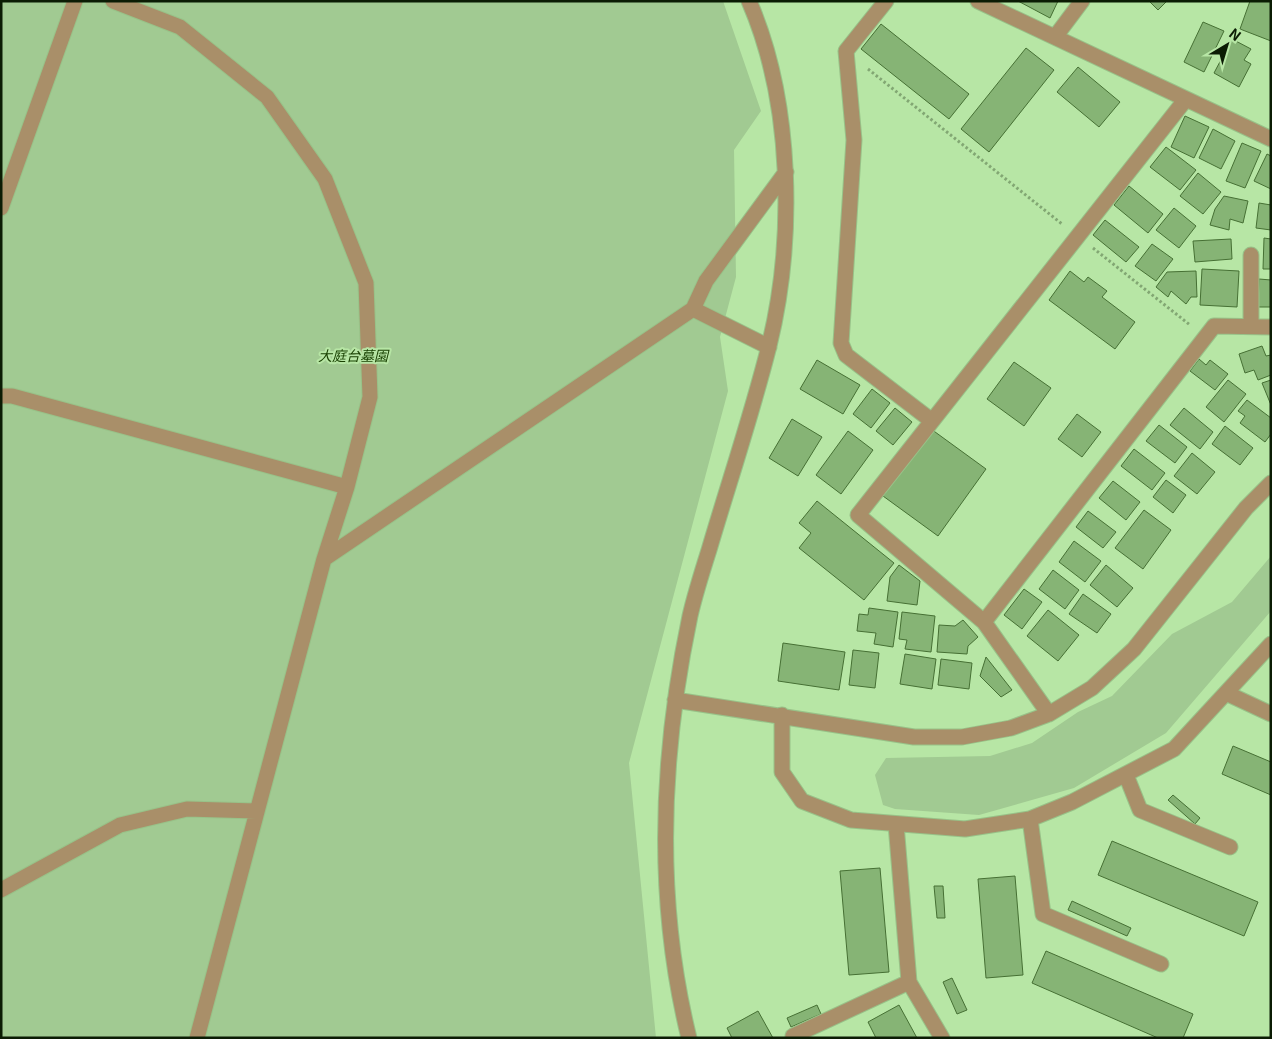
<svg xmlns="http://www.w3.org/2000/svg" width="1272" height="1039" font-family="Georgia,'Noto Sans JP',serif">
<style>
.green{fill:#a1ca92}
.building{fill:#86b475;stroke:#467034}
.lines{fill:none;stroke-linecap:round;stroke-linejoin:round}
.minor-casing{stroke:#98c288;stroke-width:17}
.path{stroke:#82a773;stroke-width:3;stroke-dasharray:2.5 2.5;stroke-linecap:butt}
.minor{stroke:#a98f69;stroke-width:15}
.labels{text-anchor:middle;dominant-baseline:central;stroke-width:4;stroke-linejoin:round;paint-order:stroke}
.park-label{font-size:14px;font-style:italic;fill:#194102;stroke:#b7e6a5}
</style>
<rect width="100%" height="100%" fill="#b7e6a5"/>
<path class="green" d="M1 1H723L761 111 734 150 736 277 720 337 728 391 629 763 656 1038H1Z
M1271 556V611L1166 733 1074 788 979 815 895 809 883 805 875 775 886 758 990 756 1032 743 1078 712 1112 696 1172 634 1232 602Z"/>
<path class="building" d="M1018 1H1058L1050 18Z
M1149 1H1167L1158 10Z
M1250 1H1271V41L1240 29Z
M1203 22 1224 31 1204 72 1184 62Z
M881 24 969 94 949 119 861 49Z
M1232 39 1251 49 1244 60 1251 64 1239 87 1214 73Z
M1026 48 1054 70 989 152 961 129Z
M1078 67 1120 102 1099 127 1057 92Z
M1185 116 1209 127 1194 158 1171 147Z
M1213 129 1235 141 1221 169 1199 158Z
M1242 143 1261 151 1245 188 1226 181Z
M1166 147 1196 170 1180 190 1150 167Z
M1267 154 1271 156V189L1254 181Z
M1198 173 1221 192 1203 214 1180 196Z
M1129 186 1163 214 1148 233 1114 205Z
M1224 196 1248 201 1243 223 1230 219 1229 230 1210 225 1215 209Z
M1259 203 1271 205V230L1256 228Z
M1174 208 1196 226 1179 248 1156 230Z
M1105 220 1139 247 1126 262 1093 235Z
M1264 238 1271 239V269H1263Z
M1231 239 1232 259 1195 262 1193 241Z
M1152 244 1173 259 1156 281 1135 266Z
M1202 269 1239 271 1237 307 1200 305Z
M1070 271 1084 282 1088 277 1107 291 1102 297 1135 322 1115 349 1049 300Z
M1196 271 1197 297H1191L1186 304 1171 291 1168 297 1156 287 1167 272Z
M1259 279 1271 280V307H1258Z
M1262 346 1266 356 1271 355V375L1258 380 1254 370 1245 373 1239 354Z
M1199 359 1206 365 1210 360 1228 374 1215 390 1190 371Z
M817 360 860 385 843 414 800 389Z
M1014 362 1051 388 1024 426 987 399Z
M1228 380 1246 394 1224 422 1206 407Z
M1271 380V405L1262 383Z
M872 389 890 403 871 428 853 414Z
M1247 400 1271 418V434L1265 442 1240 423 1245 416 1238 411Z
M895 408 912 422 893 445 876 431Z
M1184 408 1213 432 1200 449 1170 425Z
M1077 414 1101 432 1082 457 1058 439Z
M792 419 822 437 798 476 769 458Z
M1159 425 1187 447 1175 463 1146 441Z
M1225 426 1253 448 1240 465 1212 444Z
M931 429 986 469 938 536 883 496Z
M848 431 873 450 841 494 816 475Z
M1134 449 1165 473 1152 490 1121 466Z
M1192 453 1215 472 1197 494 1174 476Z
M1166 480 1186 495 1173 513 1153 497Z
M1113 481 1140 502 1126 520 1099 498Z
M817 501 894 563 864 600 799 548 811 533 799 523Z
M1144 510 1171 530 1143 569 1115 548Z
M1088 511 1116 532 1103 548 1076 527Z
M1074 541 1101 561 1085 582 1059 562Z
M899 565 920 581 917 605 887 601 890 577Z
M1106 565 1133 588 1117 607 1090 585Z
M1053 570 1079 590 1065 609 1039 589Z
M1024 589 1042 602 1022 629 1004 615Z
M1083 594 1111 614 1097 633 1069 614Z
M869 608 898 612 893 647 874 644 876 633 857 631 859 614 868 615Z
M1048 610 1079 635 1058 661 1027 636Z
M902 612 935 616 931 652 905 649 907 640 899 639Z
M963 620 978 637 968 646 967 654 937 652 939 625 955 626Z
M783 643 845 652 839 690 778 681Z
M853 650 879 653 875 688 849 685Z
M905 654 936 659 932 689 900 684Z
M986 657 1012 690 1001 697 980 676Z
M941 659 972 663 969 689 938 685Z
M1233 746 1271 762V795L1222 774Z
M1173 795 1200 818 1195 824 1168 800Z
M1112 841 1258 902 1244 936 1098 875Z
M880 868 889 972 849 975 840 871Z
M1015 876 1023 975 986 978 978 879Z
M934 886H943L945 918H937Z
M1072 901 1131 928 1127 936 1068 910Z
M1046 951 1193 1014 1183 1038H1158L1032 983Z
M952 978 967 1010 957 1014 943 982Z
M817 1005 821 1014 791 1027 787 1018Z
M899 1005 917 1038H876L868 1022Z
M758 1011 773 1038H732L727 1028Z"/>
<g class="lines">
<defs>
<path id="minor" d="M113 1 180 27 267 97 325 179 366 283 370 397 347 487 324 559 693 309 706 281 786 172
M886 1 846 51 854 140 841 343 846 355 932 421
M978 1 1271 139
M1055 37 1082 1
M1 208 75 1
M693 309 769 347
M1251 326V255
M1 396H12L347 487
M984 622 1214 326 1271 327
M1226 693 1271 714
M675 700 914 737H962L1011 728 1049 714 1092 688 1134 649 1246 508 1271 483
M1049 714 984 622 858 515 1186 99
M782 715V772L802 801 851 820 965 829 1030 819 1072 802 1174 749 1271 644
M1126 775 1140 810 1230 847
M1030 819 1043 914 1161 964
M896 824 909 982 942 1038
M1 890 120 825 187 809 257 811
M197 1038 324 559
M689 1038C655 900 661 754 690 616 695 594 702 572 709 550 729 482 752 414 769 346 795 240 793 102 749 1
M794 1038 793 1036 909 982"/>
</defs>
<use href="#minor" class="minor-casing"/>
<path class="path" d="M868 69 1062 224
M1093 248 1190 325"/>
<use href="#minor" class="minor"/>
</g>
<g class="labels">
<g class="park-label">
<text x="353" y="355">大庭台墓園</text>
</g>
</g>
<rect width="1272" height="1039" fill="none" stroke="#0b1c04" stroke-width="5"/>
<g transform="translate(1227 45) rotate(38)" stroke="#b7e6a5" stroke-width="4" paint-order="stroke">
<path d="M0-4L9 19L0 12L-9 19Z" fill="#0b1c04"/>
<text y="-8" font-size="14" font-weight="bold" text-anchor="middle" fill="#0b1c04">N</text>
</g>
</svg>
